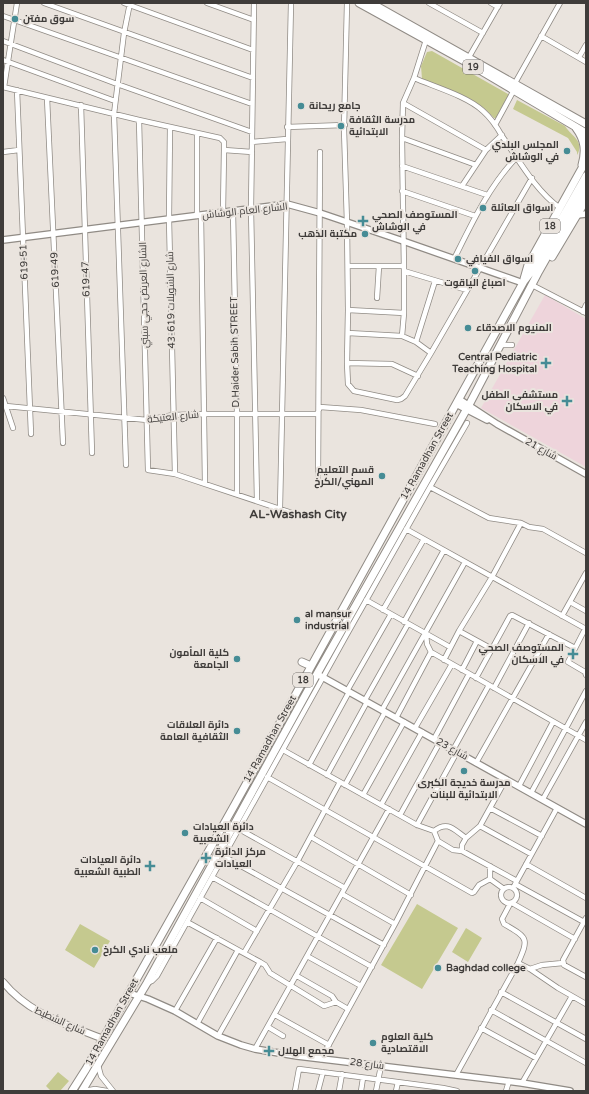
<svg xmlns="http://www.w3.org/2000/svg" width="589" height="1094" font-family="'Varela Round',Cairo,sans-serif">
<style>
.medical{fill:#eed4db}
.green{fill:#c5c98f}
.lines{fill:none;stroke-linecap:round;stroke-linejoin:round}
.minor-casing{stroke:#908b85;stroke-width:6}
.tertiary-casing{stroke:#908b85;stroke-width:8}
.secondary-casing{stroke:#908b85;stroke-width:8}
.primary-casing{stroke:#908b85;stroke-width:9}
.minor{stroke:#fff;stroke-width:4.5}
.tertiary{stroke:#fff;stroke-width:5.5}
.secondary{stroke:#fff;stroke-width:6}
.primary{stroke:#fff;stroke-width:7}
.poi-dot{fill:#468c95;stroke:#eae4de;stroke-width:1.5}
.labels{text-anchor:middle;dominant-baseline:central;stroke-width:4;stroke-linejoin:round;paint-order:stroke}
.shield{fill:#eae4de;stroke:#726e6b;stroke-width:1}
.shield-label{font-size:9px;font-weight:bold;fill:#3f3c3a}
.poi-label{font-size:10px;font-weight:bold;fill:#3f3c3a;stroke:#eae4de;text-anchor:start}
.street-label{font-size:10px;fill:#3f3c3a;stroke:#eae4de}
.quarter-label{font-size:12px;font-weight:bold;fill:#3f3c3a;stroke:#eae4de}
</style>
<rect width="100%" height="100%" fill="#eae4de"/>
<path class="medical" d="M545 295 586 319V467L481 408Z"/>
<path class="green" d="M432 51 508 94V96L496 118H494C477 97 447 89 422 79L421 66 427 52Z
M517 100 565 126C571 136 585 141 577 155V152L568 138 513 109Z
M417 904 458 928 422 989 381 965Z
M80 924 110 941 94 968 65 950Z
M466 928 482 938 468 962 452 952Z
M58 1072 69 1081 60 1091H51L46 1086Z"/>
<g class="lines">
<defs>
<path id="minor" d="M44 3 253 78
M124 3 253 50
M207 3 254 20
M254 3 251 209 257 500
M347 3 344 129 347 223 348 310 347 363 348 384 354 391 397 400 401 399 405 396 431 353 532 178
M429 3 483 33
M491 3 498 7
M3 16 252 104
M541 36 586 62
M3 41 117 84 252 132
M469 57 500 3
M579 57 586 45
M3 60 115 101
M414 78C435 87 467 96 483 111 491 118 497 127 502 136 519 160 535 190 560 208
M515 83 560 3
M3 87 139 120 220 138 224 142V150L223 212
M4 87 17 3
M17 90 31 434
M47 98 63 443
M403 103 486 150
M81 105 92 453
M139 120 148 470 175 474 301 516H304
M495 125 514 90
M170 127 169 219 175 474
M287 127 345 125
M402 138 476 165
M252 142 287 139
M224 150 252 152
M3 152 19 150
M402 166 487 195
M462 186 486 150 502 135
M402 191 475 216
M233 211 237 414V494
M201 215 205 483
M197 216V133
M454 259C472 223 489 186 517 157
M348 266H404
M404 271 467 290
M532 285 586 313
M377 298 379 266
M348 310 404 313
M583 312 586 305
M348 333 402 336 416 342 431 353
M402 336 404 313V271L402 138 403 103 414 78 426 40
M416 342 435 281
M501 345H512
M347 363 392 364 418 376
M3 398 13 428
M6 406 147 420 173 415 204 414H317
M318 412 320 407 361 410 435 424
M126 465 114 114 124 33 130 3
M318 481 320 152
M430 487 489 518 521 523 529 527 543 529 586 553
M280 508 291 3
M406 529 586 629
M366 600 450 647
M570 602 586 611
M383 610 424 539
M562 616 586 573
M404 622 444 550
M585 629 568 662 585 672 586 675
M459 631 492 649
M426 634 427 644 431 652 586 740
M444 660 459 631 492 577 521 523
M462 670 477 641
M476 678 510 616 512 615 575 648
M494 688 529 623
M347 691 391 614
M365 700 408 624
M382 710 465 562
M396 718 431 652
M415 728 452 664
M434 739 469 674
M283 750 417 825 434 831 438 841 453 850 462 851 517 881
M453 750 489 685
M476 763 549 634
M309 765 349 692
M327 775 367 702
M267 777 472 893 474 892 479 885 490 879V866
M345 785 385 712
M519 786 553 722
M531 793 586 691
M363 795 404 722
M543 799 586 722
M381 805 422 732
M490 808 542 836
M400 815 440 742
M417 825 457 752
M480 826 531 854
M239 829 345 888
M434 831C448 820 454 830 466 838
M311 837 411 895
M462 851V845L466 838 480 826 506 779
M223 856 384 945
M526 864 586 898
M212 877 372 967
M490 879 504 889
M515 884 584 922
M501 895a8 8 0 1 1 16 0a8 8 0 1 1-16 0Z
M513 888 557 808
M342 894 395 924
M200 898 257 931
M512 903 575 939
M586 918 563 960 564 965 586 977
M187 922 260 962 265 965 270 973 324 1006 336 1002
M244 953 297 862 340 782
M307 956 361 986
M518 963 530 969 558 988 586 1004
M530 969 542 965 563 963
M297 976 332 996 336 1002 348 1009
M147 983 152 981 157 976 346 636 430 487 467 423
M501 992 586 1039
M491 1010 586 1063
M175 1011 217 938
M275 1015 329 1045
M197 1024 238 950
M268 1027 283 1036
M481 1028 536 1058
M218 1036 260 962
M255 1049 389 809
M321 1059 395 924 438 841
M98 1065 101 1076 113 1091
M456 1075 518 963C529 938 528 938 504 924L502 919 510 904
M522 1083 572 996
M84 1091 95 1089 107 1091
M295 1091 299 1069 443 1088 457 1091
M318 1091 323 1072
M339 1091 342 1074
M361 1091 363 1078
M376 1091 381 1066
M396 1091 398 1082
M506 1091 509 1081"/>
<path id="tertiary" d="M577 215 586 214
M3 240 287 204 320 213 403 241 523 283
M459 399 497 424 586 474
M456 404 487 420
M317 674 586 824
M129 993 148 999 175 1011 218 1036 241 1045 255 1049 297 1056 522 1083 570 1091"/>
<path id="secondary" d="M3 982C29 1014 66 1024 103 1039"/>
<path id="primary" d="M359 3 466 62 586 133
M371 3 586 124
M576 128C585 140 586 151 582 165
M552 257 586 200
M524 279 528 265 586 161
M302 662 311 666
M72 1091 86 1069 234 806 524 281 534 268 586 176
M82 1091 147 983 317 674 469 405 539 271 586 188"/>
</defs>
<use href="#minor" class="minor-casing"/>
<use href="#tertiary" class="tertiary-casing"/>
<use href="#secondary" class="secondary-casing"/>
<use href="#primary" class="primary-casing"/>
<use href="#minor" class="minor"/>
<use href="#tertiary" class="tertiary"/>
<use href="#secondary" class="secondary"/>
<use href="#primary" class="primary"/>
</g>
<g class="poi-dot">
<circle cx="15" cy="19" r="4"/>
<circle cx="301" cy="106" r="4"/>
<circle cx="341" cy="126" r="4"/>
<circle cx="567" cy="151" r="4"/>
<circle cx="483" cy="208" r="4"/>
<path d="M361 215h4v4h4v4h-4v4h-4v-4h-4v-4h4z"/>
<circle cx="365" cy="234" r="4"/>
<circle cx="458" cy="259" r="4"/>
<circle cx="475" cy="271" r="4"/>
<circle cx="468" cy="328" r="4"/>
<path d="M544 357h4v4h4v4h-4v4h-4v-4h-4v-4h4z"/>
<path d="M565 395h4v4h4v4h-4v4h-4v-4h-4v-4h4z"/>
<circle cx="382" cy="476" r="4"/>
<circle cx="297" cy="620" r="4"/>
<path d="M571 648h4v4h4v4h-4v4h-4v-4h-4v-4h4z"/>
<circle cx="237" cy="659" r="4"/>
<circle cx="237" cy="731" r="4"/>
<circle cx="464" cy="771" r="4"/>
<circle cx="185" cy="833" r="4"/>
<path d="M204 852h4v4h4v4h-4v4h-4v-4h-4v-4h4z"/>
<path d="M148 860h4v4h4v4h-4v4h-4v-4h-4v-4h4z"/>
<circle cx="95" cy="950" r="4"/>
<circle cx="438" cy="968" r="4"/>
<circle cx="373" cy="1043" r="4"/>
<path d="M267 1045h4v4h4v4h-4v4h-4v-4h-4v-4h4z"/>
</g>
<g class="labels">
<g class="shield">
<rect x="463" y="60" width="20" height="14" rx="3"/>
<rect x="540" y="219" width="20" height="14" rx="3"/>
<rect x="293" y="673" width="20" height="14" rx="3"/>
</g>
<g class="shield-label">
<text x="473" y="67">19</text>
<text x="550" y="226">18</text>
<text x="303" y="680">18</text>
</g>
<g class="poi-label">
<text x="23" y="19">سوق مفتن</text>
<text x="309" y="106">جامع ريحانة</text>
<text x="349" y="120">مدرسة الثقافة<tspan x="349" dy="12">الابتدائية</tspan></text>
<text x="559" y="145" text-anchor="end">المجلس البلدي<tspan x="559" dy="12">في الوشاش</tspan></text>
<text x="491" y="208">اسواق العائلة</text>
<text x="372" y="215">المستوصف الصحي<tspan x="372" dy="12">في الوشاش</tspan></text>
<text x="357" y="234" text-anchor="end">مكتبة الذهب</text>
<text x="466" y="259">اسواق الفيافي</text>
<text x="475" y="283" text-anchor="middle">اصباغ الياقوت</text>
<text x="476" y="328">المنيوم الاصدقاء</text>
<text x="537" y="357" text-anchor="end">Central Pediatric<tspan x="537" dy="12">Teaching Hospital</tspan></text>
<text x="558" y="395" text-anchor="end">مستشفى الطفل<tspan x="558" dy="12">في الاسكان</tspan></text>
<text x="374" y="470" text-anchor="end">قسم التعليم<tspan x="374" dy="12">المهني/الكرخ</tspan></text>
<text x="305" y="614">al mansur<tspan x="305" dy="12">industrial</tspan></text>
<text x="564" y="648" text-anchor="end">المستوصف الصحي<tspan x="564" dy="12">في الاسكان</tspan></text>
<text x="229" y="653" text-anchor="end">كلية المأمون<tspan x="229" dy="12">الجامعة</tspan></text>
<text x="229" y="725" text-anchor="end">دائرة العلاقات<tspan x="229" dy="12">الثقافية العامة</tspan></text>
<text x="464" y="783" text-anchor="middle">مدرسة خديجة الكبرى<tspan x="464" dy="12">الابتدائية للبنات</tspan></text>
<text x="193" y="827">دائرة العيادات<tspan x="193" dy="12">الشعبية</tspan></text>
<text x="215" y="852">مركز الدائرة<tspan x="215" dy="12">العيادات</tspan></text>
<text x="141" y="860" text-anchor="end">دائرة العيادات<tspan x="141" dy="12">الطبية الشعبية</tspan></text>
<text x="103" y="950">ملعب نادي الكرخ</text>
<text x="446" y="968">Baghdad college</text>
<text x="381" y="1037">كلية العلوم<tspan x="381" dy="12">الاقتصادية</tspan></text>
<text x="278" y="1051">مجمع الهلال</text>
</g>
<g class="street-label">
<text transform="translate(245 211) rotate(-6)">الشارع العام الوشاش</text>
<text transform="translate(24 262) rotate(-92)">619-51</text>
<text transform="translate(55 270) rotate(-93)">619-49</text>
<text transform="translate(86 279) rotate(-92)">619-47</text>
<text transform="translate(144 295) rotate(-91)">الشارع العريض حجي سبتي</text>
<text transform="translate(171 300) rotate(-91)">شارع الشويلات 619-43</text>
<text transform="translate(235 352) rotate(-91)">D.Haider Sabih STREET</text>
<text transform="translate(173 417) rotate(-6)">شارع العتيکة</text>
<text transform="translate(541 449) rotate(29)">شارع 21</text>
<text transform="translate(427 456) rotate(-61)">14 Ramadhan Street</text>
<text transform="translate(270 739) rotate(-61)">14 Ramadhan Street</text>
<text transform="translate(452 749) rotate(29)">شارع 23</text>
<text transform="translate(60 1021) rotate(24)">شارع الشطيط</text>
<text transform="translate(112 1022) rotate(-61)">14 Ramadhan Street</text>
<text transform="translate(367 1064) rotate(7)">شارع 28</text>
</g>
<g class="quarter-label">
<text x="298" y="514">AL-Washash City</text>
</g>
</g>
<rect width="589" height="1094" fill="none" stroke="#3f3c3a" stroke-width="8"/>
</svg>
